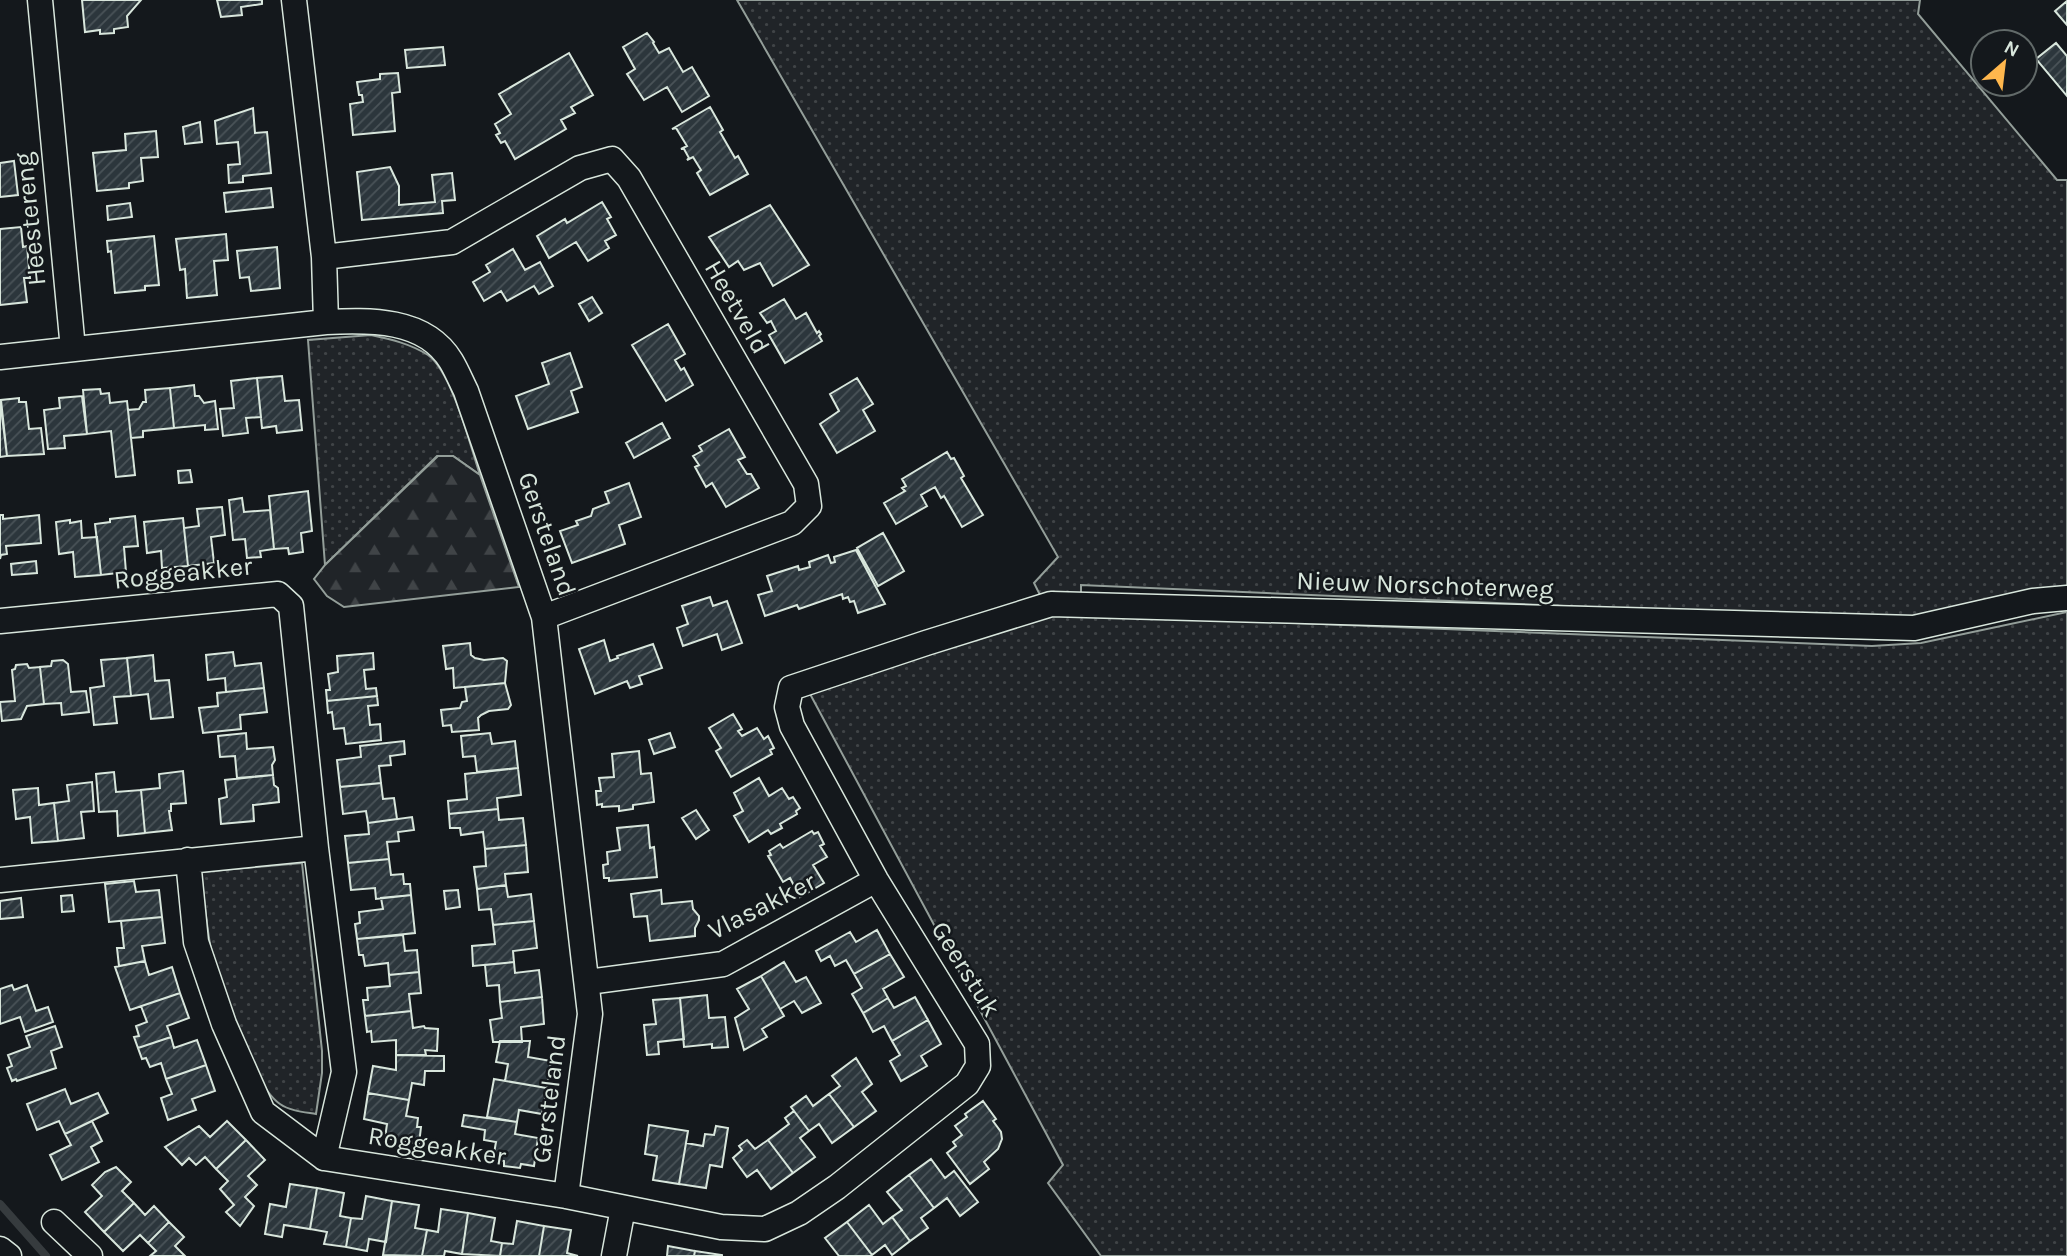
<svg xmlns="http://www.w3.org/2000/svg" width="2067" height="1256" font-family="Karla,sans-serif">
<style>
.grass{fill:url(#grass-dots);stroke:#939e99;stroke-width:2}
.forest{fill:url(#forest-firs);stroke:#939e99;stroke-width:2}
.lines{fill:none;stroke-linecap:round;stroke-linejoin:round}
.stream{stroke:#363b3e;stroke-width:8}
.building{fill:url(#building-hatch);stroke:#d8e6dc;stroke-width:2}
.street-casing{stroke:#d8e6dc;stroke-width:27}
.street{stroke:#14181c;stroke-width:24}
.labels{text-anchor:middle;dominant-baseline:central;stroke-width:5;stroke-linejoin:round;paint-order:stroke}
.street-label{font-size:26px;fill:#d8e6dc;stroke:#14181c}
</style>
<defs>
<pattern id="grass-dots" width="8" height="8" patternUnits="userSpaceOnUse" patternTransform="scale(1.75)"><rect width="8" height="8" fill="#202428"/><path d="M2 2h.1M6 6h.1" fill="none" stroke="#404447" stroke-width="1.8" stroke-linecap="round"/></pattern>
<pattern id="forest-firs" width="22" height="20" patternUnits="userSpaceOnUse" patternTransform="scale(1.75)"><rect width="22" height="20" fill="#202428"/><path d="M5 1l3.5 6h-7zM16 11l3.5 6h-7z" fill="#404447"/></pattern>
<pattern id="building-hatch" width="6" height="6" patternUnits="userSpaceOnUse" patternTransform="scale(1.75)"><rect width="6" height="6" fill="#2c363c"/><path d="M-1 1l2-2M0 6l6-6M5 7l2-2" fill="none" stroke="#4a5358"/></pattern>
</defs>
<rect width="100%" height="100%" fill="#14181c"/>
<path class="grass" d="M737 0H1920L1918 14 2057 180H2067V588L1908 621 1081 585V596L1041 597 1034 583 1058 557Z
M371 335C390 339 411 344 428 355 452 372 470 445 480 475L453 456H437L325 565 308 340Z
M2067 612V1256H1101L1048 1183 1063 1165 809 692 1041 613 1872 646 1921 643Z
M302 863 322 1051V1073L316 1114C304 1112 290 1111 280 1104 254 1087 224 999 215 969 207 938 205 904 201 872Z"/>
<path class="forest" d="M438 456H453L480 475 519 587 344 607 327 596 314 579 325 565Z"/>
<g class="lines">
<path class="stream" d="M0 1204 46 1256"/>
</g>
<path class="building" d="M82 0H141L127 16 128 27 114 29V33L100 34V30L85 32Z
M217 0H262V4L241 7 242 15 221 17Z
M2067 1V25L2055 11Z
M647 33 654 42 653 43 659 53 669 48 683 72 692 67 709 96 682 112 667 87 644 100 627 74 635 69 623 47Z
M2056 43 2067 56V96L2036 59Z
M443 47 445 65 407 68 405 50Z
M569 53 593 95 571 107 575 113 561 120 566 129 515 159 505 141 501 143 496 135 500 133 495 124 511 114 499 94Z
M398 73 400 92 392 93 395 131 353 135 350 104 363 102 362 95H359L357 82 380 79V74Z
M710 107 723 130 720 132 735 158 738 156 748 174 710 195 697 173 701 170 693 157 687 160 689 158 684 149H681L687 146 676 128 672 129Z
M253 108 255 133 267 132 271 173 243 176V182L229 183 228 165 240 164 238 142 217 144 215 121Z
M200 122 202 142 185 144 183 127Z
M156 131 158 157 141 158 143 181 129 183V188L97 191 93 153 126 150 125 134Z
M14 161 18 195 0 197V163Z
M390 167 399 186V205L435 202 432 175 452 173 455 200 442 201 443 213 362 220 357 172Z
M271 188 273 207 226 212 224 193Z
M602 202 611 217 607 219 616 235 605 241 609 248 588 261 576 242 549 258 537 236 565 219 567 223Z
M130 203 132 217 108 220 107 206Z
M770 205 809 265 773 286 760 263 744 270 738 261 729 267 709 237Z
M21 227 23 247 27 246 30 278H24L27 302 0 305V229Z
M226 234 228 260 214 261 217 295 187 298 185 269 180 270 176 239Z
M154 236 159 285 145 286V290L115 293 111 251 108 252 107 241Z
M277 247 280 288 251 291 249 277 240 278 237 251Z
M513 249 525 270 540 262 553 286 539 294 534 286 507 301 501 291 484 301 473 282 490 272 486 265Z
M592 297 602 313 589 321 579 304Z
M784 299 796 319 806 313 817 333 819 331 821 334 819 336 822 341 785 363 769 335 776 331 771 321 767 323 760 313Z
M668 324 685 354 675 360 681 370 684 368 693 385 666 401 632 345Z
M570 353 582 387 571 391 578 412 528 429 516 396 549 384 542 363Z
M282 376 285 401 299 400 302 430 277 433 276 426 262 428 257 378Z
M257 378 261 417 246 418 248 433 223 436 220 409 234 408 231 381Z
M857 378 873 404 863 410 875 431 837 453 820 424 839 411 830 394Z
M194 385 195 396H199L204 403 215 401 218 429 205 430V425L174 428 170 388Z
M170 388 174 428 143 431V437L131 438 128 410 139 409 143 402H146L145 390Z
M100 389 101 394 109 393 110 403 127 401 135 475 116 477 111 431 87 434 83 390Z
M82 396 87 434 64 436 65 448 48 449 44 410 60 408 59 398Z
M19 398V402H26L29 429 41 428 44 454 7 456 1 400Z
M0 400 7 456 0 457Z
M662 423 670 438 634 458 626 443Z
M729 429 745 457 738 460 747 474H751L759 488 726 507 712 483 706 487 695 467 699 465 693 456 702 451 699 446Z
M947 452 951 459 954 458 964 476 961 478 983 515 962 527 944 496 941 498 935 487 921 495 927 506 896 524 884 503 905 491 902 488 906 486 902 479Z
M190 470 192 482 179 483 178 471Z
M629 483 641 517 619 525 625 544 572 563 560 531 578 525 576 521 591 516 593 509 609 503 605 492Z
M308 491 312 531 301 533 303 552 289 554 288 548 274 549 269 496Z
M242 498 244 512 270 510 274 549 260 551 261 557 247 558 245 539 233 540 229 500Z
M222 507 225 535 211 537 214 563 188 566 184 528 199 526 197 509Z
M0 515H3V519L39 515 41 543 6 546 7 554 1 555 0 559Z
M135 516 138 546 124 547 126 572 101 575 95 524 110 522V519Z
M183 518 188 566 162 568 161 551 147 553 144 522Z
M70 520V523L81 521 82 538 97 537 101 575 75 577 73 552 59 554 56 522Z
M883 533 904 571 878 586 857 548Z
M856 550 885 604 858 613 854 601 850 602 848 597 843 599 842 594 799 609 797 605 765 616 758 595 772 591 767 576 798 566 799 570 810 567 809 562 828 555 831 563 835 562 834 557Z
M36 561 37 573 12 575 11 564Z
M710 597 713 606 727 601 742 643 722 650 717 634 683 646 677 628 688 624 682 606Z
M604 640 610 661 618 658 617 656 653 644 662 668 639 676 642 684 630 688 627 681 595 694 579 649Z
M470 643 471 655 475 658 484 660 503 658 507 661 505 683 454 688 453 668 446 669 443 646Z
M233 652 235 666 261 663 264 688 226 692 225 678 208 680 206 655Z
M373 653 374 669 364 670 366 689 376 688 377 696 327 701 326 690H330L328 674 338 672 337 656Z
M153 655 155 681 169 680 173 717 151 719 148 694 131 696 127 658Z
M127 658 131 696 114 697 117 723 94 725 90 688 104 686 101 660Z
M63 660 68 664 71 692 86 691 89 712 62 715 61 703 44 704 40 667 51 666 52 661Z
M27 664 29 668 40 667 44 704 27 706 21 719 2 721 0 702 15 701 12 670 15 669 16 665Z
M505 683 511 705 508 709 489 711 481 715 478 718 479 730 452 732 451 725 443 726 441 710 460 708 462 702 467 701 465 687Z
M264 688 267 712 240 715 241 729 203 733 199 708 218 706 217 693Z
M377 696 378 705 368 706 370 725 380 724 381 740 346 744 344 728 334 729 332 712 328 713 327 701Z
M733 714 742 729 738 731 742 736 757 728 764 739 768 736 774 748 770 750 772 754 731 777 716 751 721 748 709 728Z
M246 733 247 749 273 747 275 760 272 765 273 775 237 778 235 756 220 757 218 736Z
M490 733 492 744 515 741 518 768 477 772 475 756 463 757 461 736Z
M670 733 675 747 654 754 649 740Z
M404 741 405 754 390 756 391 765 379 766 381 783 340 787 337 760 361 757 360 746Z
M639 751 641 774 651 773 654 802 633 805V809L619 811V806L602 807V804L597 805 596 791H601L599 778 614 777 612 754Z
M518 768 521 795 497 798 498 809 449 814 448 801 467 799 465 774Z
M183 771 186 803 171 804V811H169L172 830 145 833 141 790 160 788 159 774Z
M114 772 116 792 141 790 145 833 118 836 117 811 99 812 96 774Z
M273 775 274 785 278 788 279 802 253 805 254 821 221 824 219 799 227 797 225 780Z
M759 778 769 796 782 788 789 799 793 797 800 808 796 811 797 814 780 824 782 828 771 834 768 830 749 842 734 816 743 811 734 793Z
M92 782 94 811 81 812 84 838 58 841 54 803 69 801 67 785Z
M381 783 383 799 394 798 397 819 368 823 366 811 343 814 340 787Z
M38 788 39 805 54 803 58 841 32 843 30 817 16 819 13 790Z
M498 809 499 820 523 818 526 845 485 849 483 832 461 835 460 828H450L449 814Z
M696 810 709 830 696 839 682 818Z
M412 817 414 830 398 832 399 841 387 842 389 859 348 863 345 836 369 834 368 823Z
M648 825 650 848 654 847 657 877 609 881V878H604L603 865 608 864 607 852 620 850 617 828Z
M812 831 814 834 818 832 824 844 820 846 827 857 813 865 824 883 800 897 790 878 783 882 768 856 771 855 769 851 780 844 783 848Z
M526 845 528 872 505 874 506 885 477 889 474 867 486 866 485 849Z
M389 859 391 875 403 874 404 884H410L411 895 376 899 375 888 351 890 348 863Z
M134 881 136 892 159 890 162 917 109 922 105 884Z
M506 885 508 897 531 894 534 921 493 925 491 909 479 910 477 889Z
M458 890 460 907 446 909 444 891Z
M661 890 662 904 692 901 693 909 699 916V920L695 928V936L650 941 647 916 634 917 631 894Z
M72 895 74 911 62 912 61 896Z
M411 895 415 933 357 939 355 924 360 923 359 912 383 909 381 898Z
M21 898 23 917 0 919V901Z
M162 917 165 943 142 946 145 961 119 966 117 948H124L121 921Z
M534 921 537 948 513 951 514 962 473 966 472 946 495 944 493 925Z
M877 930 890 954 854 974 846 960 835 966 830 956 821 961 816 951 850 932 856 942Z
M403 935 405 951 417 950 419 972 389 975 388 963 365 966 363 955H359L357 939Z
M890 954 904 977 883 989 888 998 863 1013 852 994 862 988 854 974Z
M145 961 149 975 172 967 180 993 130 1010 115 967Z
M514 962 515 973 539 970 542 997 500 1002 499 985 487 986 485 965Z
M784 962 796 982 806 977 821 1003 802 1013 794 1001 780 1009 761 976Z
M419 972 421 993 409 994 411 1011 365 1016 363 1000H368L367 988 390 986 389 975Z
M761 976 784 1016 762 1029 767 1037 744 1050 735 1018 749 1009 737 989Z
M12 985 14 990 27 985 36 1011 48 1007 53 1022 25 1032 20 1017 0 1024V989Z
M180 993 189 1018 167 1026 171 1037 138 1048 134 1037 139 1036 136 1026 147 1022 141 1006Z
M707 995 709 1018 725 1017 728 1047 712 1048V1044L684 1047 680 998Z
M542 997 544 1024 521 1027 522 1042H493L490 1020 502 1018 500 1002Z
M915 997 928 1020 892 1041 884 1026 873 1032 863 1013 888 998 894 1008Z
M680 998 684 1039 658 1042 659 1054 647 1055 644 1025 656 1024 653 1000Z
M411 1011 413 1028 424 1026 425 1028 438 1029 437 1051 425 1050 426 1055H396V1040L372 1042 371 1031 367 1032 365 1016Z
M928 1020 941 1044 921 1056 927 1066 901 1081 890 1061 900 1055 892 1041Z
M55 1026 62 1047 51 1051 56 1068 17 1081 16 1079 12 1081 7 1068 12 1066 8 1055 30 1047 26 1036Z
M171 1037 174 1048 197 1040 206 1065 166 1079 161 1063 150 1067 146 1058 142 1059 138 1048Z
M500 1041H530L528 1057 551 1061 547 1088 505 1081 508 1064 496 1062Z
M396 1055 444 1056V1071H425L424 1085 412 1083 409 1100 368 1093 373 1066 396 1070Z
M856 1058 872 1084 862 1092 876 1111 854 1127 829 1094 840 1086 832 1076Z
M206 1065 215 1091 192 1099 196 1110 168 1120 161 1098 172 1094 166 1079Z
M494 1079 547 1088 542 1114 519 1110 517 1122 487 1117Z
M65 1089 71 1104 98 1093 108 1113 65 1134 59 1121 37 1130 27 1104Z
M368 1093 409 1100 406 1116 418 1118 417 1127H421L419 1144 385 1138 387 1124 364 1119Z
M829 1094 854 1127 832 1143 819 1124 809 1131 791 1107 806 1096 813 1106Z
M983 1101 996 1119 993 1121 1001 1132 1002 1139 998 1149 984 1162 989 1169 970 1184 947 1153 956 1146 953 1142 962 1135 955 1126 967 1117 965 1114Z
M794 1111 809 1131 800 1138 815 1157 793 1173 768 1140 789 1124 785 1118Z
M464 1115 517 1122 515 1134 538 1138 534 1166 521 1164 520 1168 504 1166V1161L493 1159 496 1142 484 1140 485 1130 462 1126Z
M92 1121 102 1141 91 1147 99 1162 62 1180 50 1155 71 1145 65 1134Z
M227 1121 246 1140 216 1169 205 1157 196 1165 189 1158 182 1165 165 1147 199 1126 210 1137Z
M649 1125 688 1131 679 1184 653 1180 657 1156 645 1154Z
M716 1126 728 1128 722 1167 710 1165 706 1188 679 1184 686 1143 703 1146 705 1134 714 1135Z
M246 1140 265 1160 248 1176 257 1185 245 1197 254 1206 240 1226 226 1212 234 1205 220 1189 228 1181 216 1169Z
M747 1140 755 1149 768 1140 793 1173 771 1189 757 1170 747 1177 733 1158 742 1150 739 1146Z
M931 1159 945 1178 954 1171 978 1202 960 1216 947 1198 934 1208 909 1175Z
M116 1167 131 1182 122 1191 134 1203 104 1232 85 1212 102 1196 92 1185 105 1172Z
M909 1175 934 1208 921 1218 928 1228 910 1241 892 1217 902 1210 887 1192Z
M290 1184 317 1188 310 1229 284 1225 282 1237 265 1234 270 1204 286 1207Z
M317 1188 344 1193 340 1216 351 1218 346 1247 324 1244 327 1232 310 1229Z
M366 1196 392 1201 386 1242 369 1239 367 1251 346 1247 351 1218 362 1219Z
M392 1201 419 1205 415 1228 427 1230 422 1256 383 1255Z
M134 1203 145 1215 154 1206 169 1222 148 1243 140 1235 123 1251 104 1232Z
M869 1205 883 1224 892 1217 910 1241 892 1255 885 1245 872 1255 847 1222Z
M441 1209 468 1213 462 1254 445 1251 444 1256H422L427 1230 438 1232Z
M468 1213 495 1218 491 1241 502 1243 500 1256 462 1254Z
M517 1221 544 1226 539 1256H500L502 1243 513 1244Z
M169 1222 184 1237 175 1246 185 1256H150L156 1251 148 1243Z
M847 1222 872 1255 871 1256H839L825 1238Z
M544 1226 571 1230 567 1253 578 1256H539Z
M668 1246 695 1251 694 1256H667Z
M695 1251 722 1255V1256H694Z"/>
<g class="lines">
<defs>
<path id="street" d="M40 0 73 349
M294 0 324 257 326 322
M324 257 452 242 580 168 612 159 629 178 806 484 809 506 792 523 544 617
M0 357 326 322C369 320 425 318 451 361 457 371 461 381 466 391L544 617 590 1014 566 1196
M0 621 278 594 291 606 316 848 344 1072 324 1158
M188 860 196 942 224 1024 263 1112 324 1158 566 1196 721 1227 765 1229 799 1213 837 1187 967 1084 978 1066 977 1044 876 880 792 726 787 707 791 688 926 643 1051 604 1914 628 2033 601 2067 598
M0 880 316 848
M588 982 723 964 876 880
M54 1222 90 1256
M0 1249 9 1256
M614 1256 623 1208"/>
</defs>
<use href="#street" class="street-casing"/>
<use href="#street" class="street"/>
</g>
<g class="labels">
<g class="street-label">
<text transform="translate(30 219) rotate(-96)">Heestereng</text>
<text transform="translate(737 307) rotate(60)">Heetveld</text>
<text transform="translate(547 534) rotate(71)">Gersteland</text>
<text transform="translate(183 573) rotate(-6)">Roggeakker</text>
<text transform="translate(1425 585) rotate(2)">Nieuw Norschoterweg</text>
<text transform="translate(762 906) rotate(-27)">Vlasakker</text>
<text transform="translate(966 969) rotate(58)">Geerstuk</text>
<text transform="translate(549 1099) rotate(-83)">Gersteland</text>
<text transform="translate(437 1146) rotate(9)">Roggeakker</text>
</g>
</g>
<g transform="translate(2004 63) rotate(28)"><circle r="33" fill="#14181c" stroke="#626a69" stroke-width="2"/>
<path d="M0-5L12 26L0 18L-12 26Z" fill="#ffb74d"/>
<text y="-10" font-size="19" font-weight="bold" text-anchor="middle" fill="#d8e6dc">N</text>
</g>
</svg>
